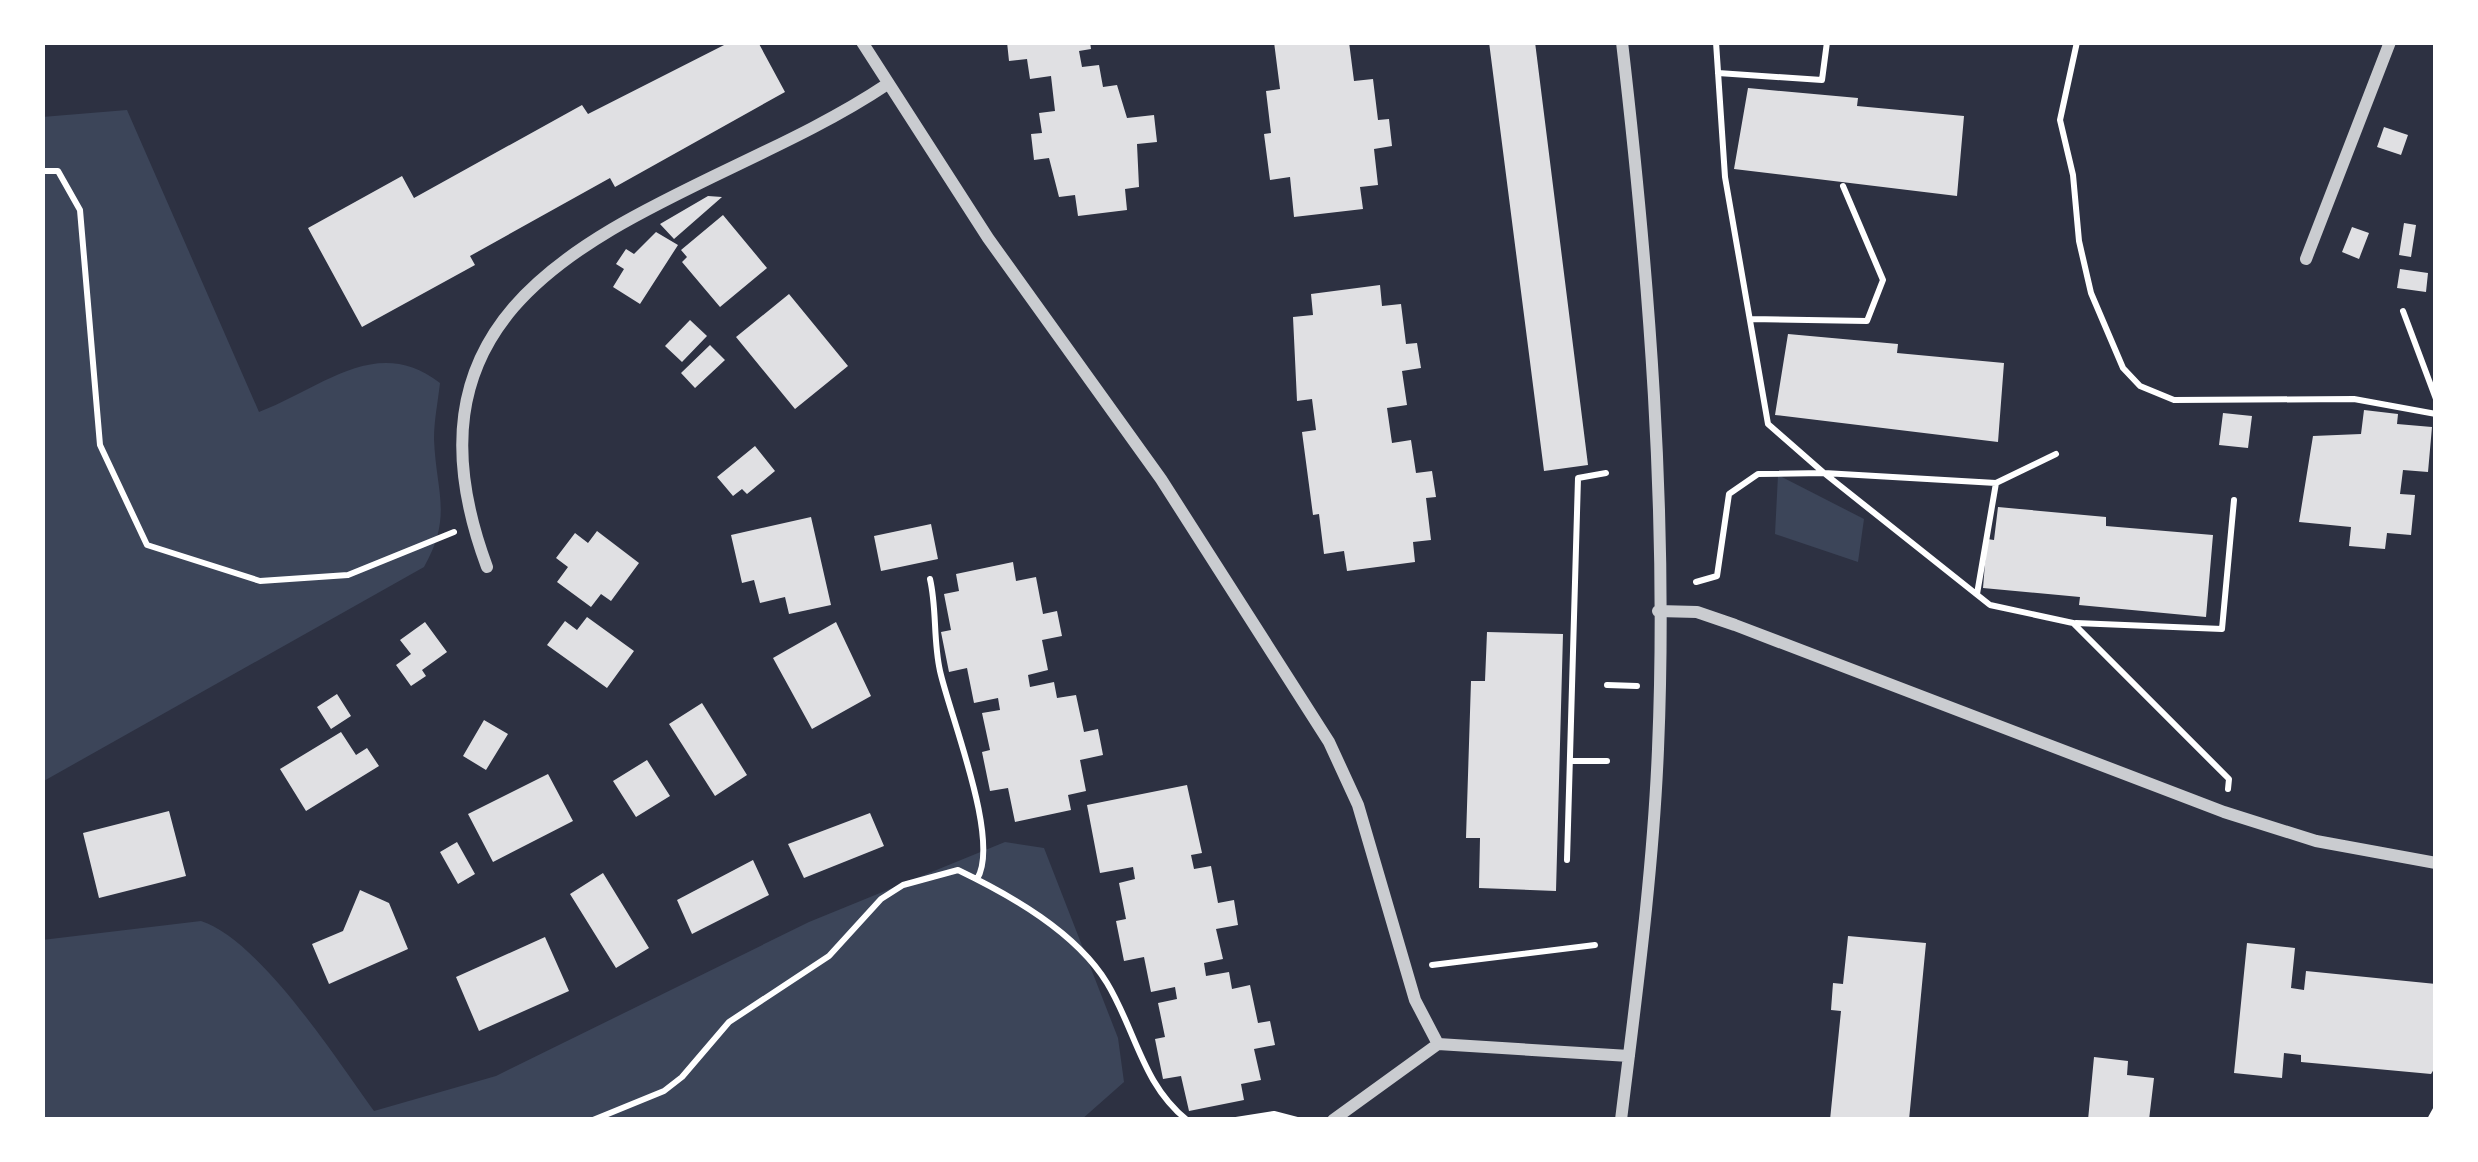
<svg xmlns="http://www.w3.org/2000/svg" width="2478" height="1162" font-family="'Fira Sans',sans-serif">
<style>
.green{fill:#3c4559}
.building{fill:#e0e0e3}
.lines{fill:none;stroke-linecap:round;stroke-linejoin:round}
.path{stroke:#fff;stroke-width:6}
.minor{stroke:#caccd0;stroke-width:12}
</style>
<rect width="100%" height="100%" fill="#2d3142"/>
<path class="green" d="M127 110 259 412C323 388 376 334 440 383 438 401 434 421 434 439 436 492 453 516 424 567L42 782V117Z
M1778 475 1864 519 1858 562 1775 534Z
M1005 842 1044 848 1118 1038 1124 1082 1081 1120H42V940L201 921C260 940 337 1060 374 1111L496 1076 809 922Z"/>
<path class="building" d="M730 42H758L785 92 615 187 610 178 470 256 475 265 362 327 308 228 402 176 414 198 582 105 588 114Z
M1007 42H1090L1091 49 1079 51 1082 67 1099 65 1103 87 1117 85 1127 118 1154 115 1157 142 1137 144 1139 187 1125 189 1127 210 1078 216 1075 195 1059 197 1049 158 1034 160 1031 134 1042 133 1039 113 1055 111 1051 76 1030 79 1027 59 1009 61Z
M1274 42H1349L1354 81 1373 79 1378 120 1389 119 1392 146 1374 149 1378 185 1360 187 1363 209 1294 217 1290 177 1270 180 1264 134 1271 133 1266 91 1280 89Z
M1489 42H1535L1588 465 1544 471Z
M1748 88 1858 98 1857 106 1964 116 1957 196 1734 169Z
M2384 127 2408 135 2401 155 2377 147Z
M708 196 722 197 674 239 660 224Z
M723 215 767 268 720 307 682 262 687 257 681 250Z
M2404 223 2416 225 2411 257 2399 255Z
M2352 227 2369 233 2359 259 2342 252Z
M656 232 678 245 640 304 613 287 624 269 616 264 626 249 634 254Z
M2400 269 2428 273 2426 292 2397 288Z
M1380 285 1382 306 1401 304 1406 344 1417 343 1421 368 1402 371 1407 405 1387 408 1392 443 1411 440 1416 473 1432 471 1436 497 1426 498 1431 540 1413 542 1415 562 1347 571 1344 551 1324 554 1319 514 1313 515 1302 432 1316 430 1312 399 1297 401 1293 317 1313 315 1311 294Z
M789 294 848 366 795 409 736 337Z
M690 320 707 336 682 362 665 346Z
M1788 334 1898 344 1897 353 2004 363 1998 442 1775 415Z
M710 345 725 360 695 388 681 373Z
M2364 410 2398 414 2397 424 2432 427 2428 472 2403 470 2400 494 2415 495 2411 535 2387 533 2385 549 2349 546 2351 527 2299 522 2313 436 2361 434Z
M2223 413 2252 416 2248 448 2219 445Z
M755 446 775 471 747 494 742 489 733 496 717 477Z
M1998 507 2106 517V526L2213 535 2206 617 2079 605 2080 597 1983 588 1987 539 1994 540Z
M811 517 831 605 789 614 785 597 760 603 754 580 742 583 731 535Z
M931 524 938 559 881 571 874 536Z
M597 531 639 563 611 601 601 594 591 607 557 582 568 567 556 558 575 533 588 543Z
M1013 562 1016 581 1036 577 1043 614 1057 611 1062 636 1042 640 1048 670 1028 675 1030 687 1054 682 1057 698 1076 695 1084 732 1098 729 1103 755 1080 760 1086 791 1068 795 1071 810 1015 822 1008 788 990 791 982 752 990 750 982 713 1000 710 998 698 974 703 967 668 949 672 941 632 951 630 944 594 959 591 956 574Z
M587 617 634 651 607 688 547 645 565 621 577 630Z
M425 622 447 652 422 670 426 676 411 686 396 665 411 654 400 640Z
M836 622 871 696 812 729 773 658Z
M1487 632 1563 634 1556 891 1479 888 1480 838H1466L1471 681H1485Z
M337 694 351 716 331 729 317 707Z
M702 703 747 775 715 796 669 724Z
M484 720 508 734 486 770 463 756Z
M341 732 356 755 367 748 379 766 306 811 280 769Z
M647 760 670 796 636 817 613 781Z
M548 774 573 821 493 862 468 814Z
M1187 785 1202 853 1191 855 1194 869 1211 866 1218 903 1234 900 1238 925 1216 929 1223 959 1204 963 1206 976 1229 972 1232 989 1250 985 1258 1023 1270 1021 1275 1045 1254 1049 1261 1080 1241 1084 1244 1100 1189 1111 1181 1076 1163 1079 1155 1039 1165 1037 1158 1003 1177 999 1175 987 1151 992 1144 957 1124 961 1116 921 1126 919 1119 883 1135 879 1133 867 1100 873 1087 805Z
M169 811 186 876 99 898 83 833Z
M870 813 884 846 804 878 788 844Z
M457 842 475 874 458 884 440 852Z
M753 860 769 895 692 934 677 900Z
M603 873 649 948 616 968 570 894Z
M360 890 389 903 408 949 329 984 312 944 343 931Z
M1848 936 1926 943 1909 1120H1830L1841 1011 1831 1010 1833 983 1843 984Z
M545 937 569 991 479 1031 456 977Z
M2247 943 2295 948 2291 988 2304 990 2306 971 2436 984V1066L2431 1074 2301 1062V1055L2284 1053 2282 1078 2234 1073Z
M2094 1057 2128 1061 2127 1075 2154 1078 2149 1120H2088Z"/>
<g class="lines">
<path class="path" d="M1716 42 1725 177 1768 424 1824 473 1996 483 2056 454
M2077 42 2060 120 2073 175 2079 241 2091 293 2123 368 2140 386 2174 400 2354 399 2436 414
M1718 73 1822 80 1827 42
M42 171H58L80 210 100 445 147 545 260 581 348 575 454 532
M2403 311 2436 399
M1750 319 1867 321 1883 280 1843 186
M930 579C937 609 933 640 940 671 950 716 1001 841 977 879
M1696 582 1717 576 1729 494 1758 474 1824 473 1990 605 2073 623 2229 779 2228 789
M1977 594 1996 483
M2076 623 2222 629 2234 500
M1607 685 1637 686
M1570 761H1607
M1567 860 1578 478 1606 473
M1432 965 1595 945
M2431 1118 2436 1109
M593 1120 664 1091 682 1077 729 1022 829 956 881 899 903 885 958 870C1010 895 1076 932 1107 983 1136 1031 1142 1084 1187 1120
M1236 1120 1274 1114 1297 1120"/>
<path class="minor" d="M862 42 988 238 1161 479 1329 742 1358 805 1415 1000 1438 1044
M2306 259 2390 42
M487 567C370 252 695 213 886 85
M1658 611 1697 612 1735 625 2224 812 2316 841 2436 863
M1333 1120 1438 1044 1629 1056
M1621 1120C1636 997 1653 873 1658 749 1668 514 1649 275 1622 42"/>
</g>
<rect width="2478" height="1162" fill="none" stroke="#ffffff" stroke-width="90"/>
</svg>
